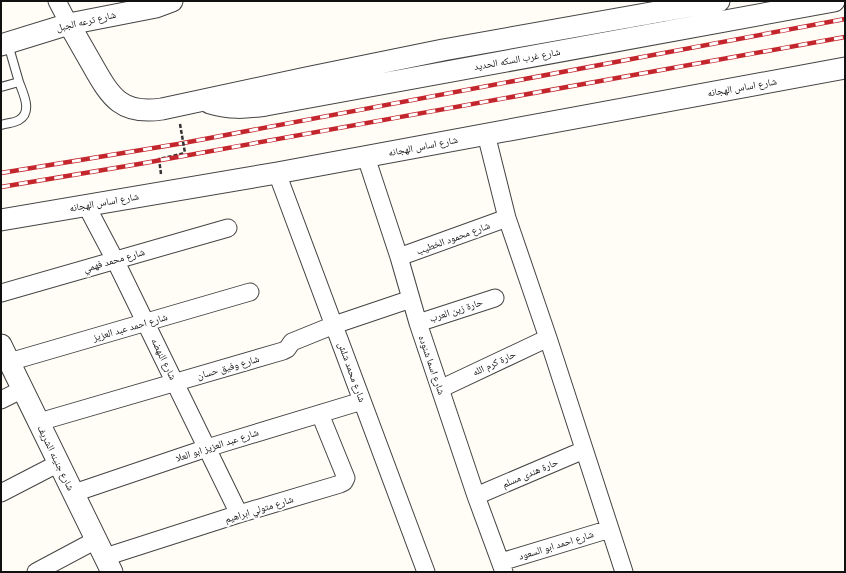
<svg xmlns="http://www.w3.org/2000/svg" width="846" height="573" font-family="'Times New Roman','Noto Naskh Arabic',serif">
<style>
.lines{fill:none;stroke-linecap:round;stroke-linejoin:round}
.service-casing{stroke:#444;stroke-width:10}
.minor-casing{stroke:#444;stroke-width:19}
.tertiary-casing{stroke:#444;stroke-width:23}
.path{stroke:#333;stroke-width:2.5;stroke-dasharray:4 2;stroke-linecap:butt}
.service{stroke:#fff;stroke-width:8}
.minor{stroke:#fff;stroke-width:17}
.tertiary{stroke:#fff;stroke-width:21}
.rail-casing{stroke:#c4262e;stroke-width:4.5}
.rail{stroke:#fff;stroke-width:3;stroke-dasharray:9;stroke-linecap:butt}
.path-bridge{stroke:#333;stroke-width:2.5;stroke-dasharray:4 2;stroke-linecap:butt}
.labels{text-anchor:middle;dominant-baseline:central;stroke-width:4;stroke-linejoin:round;paint-order:stroke}
.street-label{font-size:10px;fill:#111;stroke:#fff}
</style>
<rect width="100%" height="100%" fill="#fffdf5"/>
<g class="lines">
<defs>
<path id="service" d="M8 44 19 82
M1 87 19 82C23 93 33 112 19 120 14 123 7 123 1 125"/>
<path id="minor" d="M57 1 69 24
M486 134 507 218 548 338 624 572
M366 157 399 257 418 323 476 496 504 572
M277 173 426 572
M86 205 115 260 239 514
M399 257 507 218
M1 293 228 228
M418 323 495 298
M9 362 250 292
M440 389 548 338
M1 400 23 389
M39 422 283 351 287 349 292 342 334 325 411 299
M1 493 59 463
M74 493 207 448 362 401
M476 496 584 450
M105 557 239 514 340 484 344 482 346 478 320 414
M501 562 610 529
M36 572 96 540"/>
<path id="tertiary" d="M69 24C77 38 85 52 93 66 111 98 122 115 162 109L306 78 443 50 719 1
M1 45 69 24 156 7 172 1
M210 103C230 109 245 108 266 105L834 1
M1 220 277 173 845 68
M1 345 112 572"/>
</defs>
<use href="#service" class="service-casing"/>
<use href="#minor" class="minor-casing"/>
<use href="#tertiary" class="tertiary-casing"/>
<path class="path" d="M161 174 159 159 185 153"/>
<use href="#service" class="service"/>
<use href="#minor" class="minor"/>
<use href="#tertiary" class="tertiary"/>
<defs>
<path id="rail" d="M1 173 178 144 845 19
M1 187 139 164 845 37"/>
</defs>
<use href="#rail" class="rail-casing"/>
<use href="#rail" class="rail"/>
<path class="path-bridge" d="M180 124 185 153"/>
</g>
<g class="labels">
<g class="street-label">
<text transform="translate(86 21) rotate(-13)">شارع ترعه الجبل</text>
<text transform="translate(517 59) rotate(-10)">شارع غرب السكه الحديد</text>
<text transform="translate(742 87) rotate(-10)">شارع اساس الهجانه</text>
<text transform="translate(423 146) rotate(-11)">شارع اساس الهجانه</text>
<text transform="translate(104 202) rotate(-10)">شارع اساس الهجانه</text>
<text transform="translate(453 238) rotate(-20)">شارع محمود الخطيب</text>
<text transform="translate(114 260) rotate(-16)">شارع محمد فهمي</text>
<text transform="translate(456 310) rotate(-18)">حارة زين العرب</text>
<text transform="translate(130 327) rotate(-16)">شارع احمد عبد العزيز</text>
<text transform="translate(164 359) rotate(64)">شارع النهضه</text>
<text transform="translate(494 363) rotate(-25)">حارة كرم الله</text>
<text transform="translate(432 365) rotate(71)">شارع اسما شنوده</text>
<text transform="translate(228 367) rotate(-16)">شارع وفيق حسان</text>
<text transform="translate(352 372) rotate(70)">شارع محمد شلش</text>
<text transform="translate(217 445) rotate(-18)">شارع عبد العزيز ابو العلا</text>
<text transform="translate(56 458) rotate(64)">شارع جنينه الشريف</text>
<text transform="translate(530 473) rotate(-23)">حارة هندى مسلم</text>
<text transform="translate(259 509) rotate(-17)">شارع متولي ابراهيم</text>
<text transform="translate(556 545) rotate(-17)">شارع احمد ابو السعود</text>
</g>
</g>
<rect width="846" height="573" fill="none" stroke="#111111" stroke-width="4"/>
</svg>
